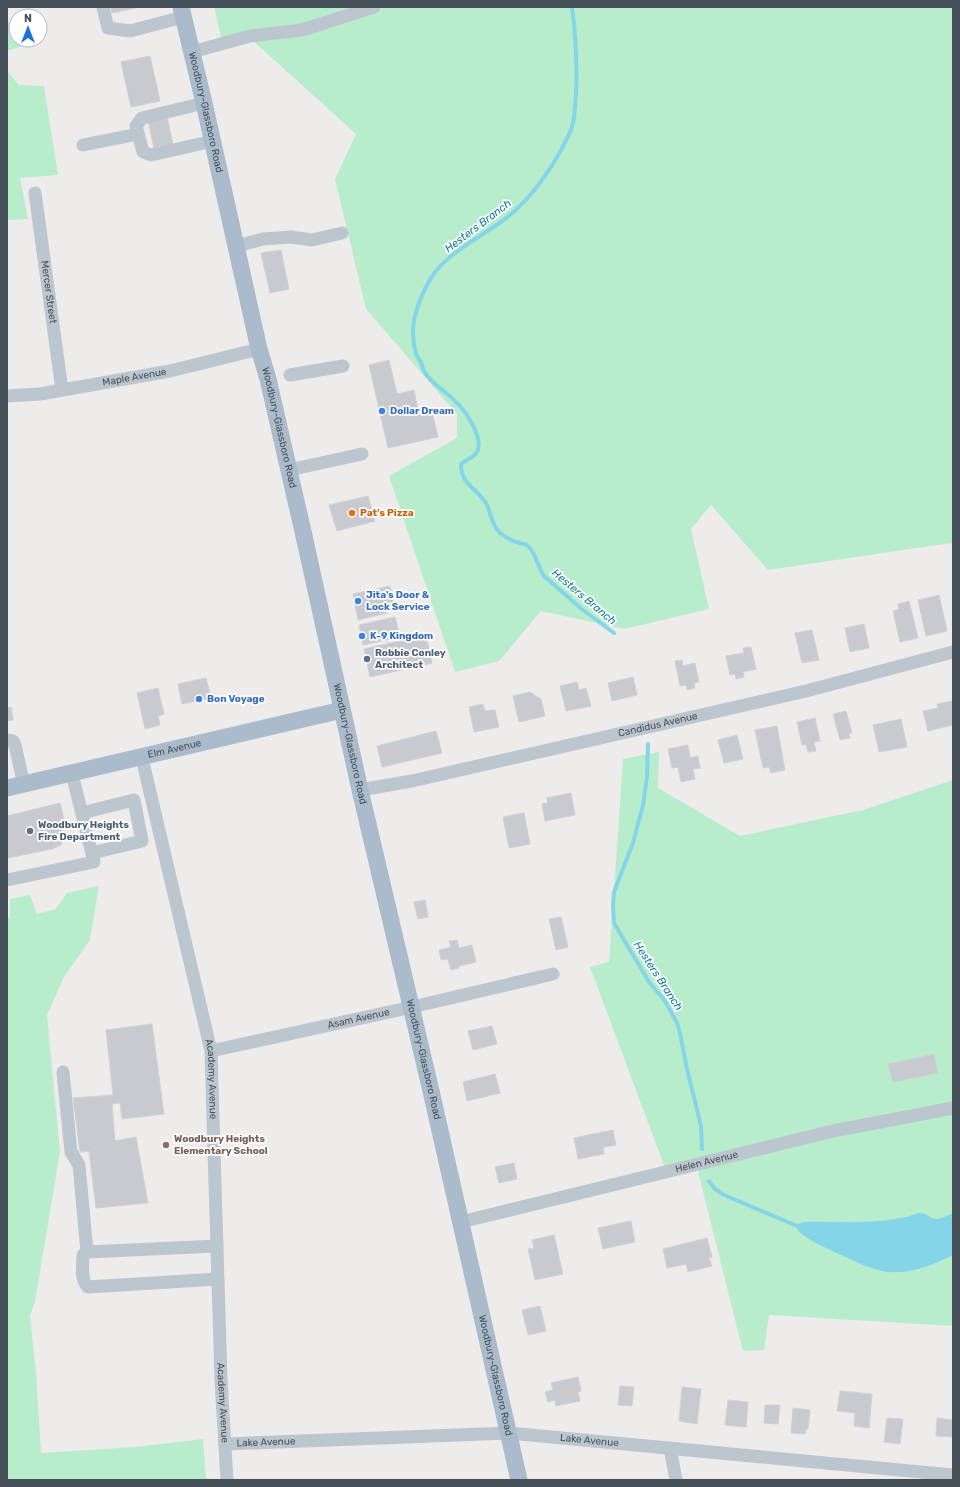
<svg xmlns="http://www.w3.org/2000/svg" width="960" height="1487" font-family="Rubik,sans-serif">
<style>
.green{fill:#b8edcc}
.water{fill:#85d5e9}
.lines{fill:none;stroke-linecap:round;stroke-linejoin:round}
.stream{stroke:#85d5e9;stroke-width:4}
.building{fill:#c8cad0;stroke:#cfd1d7}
.minor{stroke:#bcc6ce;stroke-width:13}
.major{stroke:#aabbcb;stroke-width:17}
.shop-dot{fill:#3f7fe0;stroke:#fff;stroke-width:1.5}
.food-dot{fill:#e8710a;stroke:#fff;stroke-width:1.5}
.service-dot{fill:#5c6f8a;stroke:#fff;stroke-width:1.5}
.education-dot{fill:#8d6e63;stroke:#fff;stroke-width:1.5}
.labels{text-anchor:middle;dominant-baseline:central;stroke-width:3.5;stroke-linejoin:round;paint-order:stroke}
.street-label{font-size:10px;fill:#444f58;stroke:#fff}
.shop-label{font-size:10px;font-weight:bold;fill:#366cbe;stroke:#fff;text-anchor:start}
.food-label{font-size:10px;font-weight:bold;fill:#c56008;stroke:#fff;text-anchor:start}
.service-label{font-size:10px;font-weight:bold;fill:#4e5e75;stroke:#fff;text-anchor:start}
.education-label{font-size:10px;font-weight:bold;fill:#785e54;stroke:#fff;text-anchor:start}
.water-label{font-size:11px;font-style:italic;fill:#0e7d9a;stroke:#fff}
</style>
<rect width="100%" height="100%" fill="#eeebeb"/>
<path class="green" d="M214 7H953V547L951 543 768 570 711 505 691 529 709 609 624 629 541 611 499 661 455 672 389 476 457 438V414L366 309 335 179 356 134 252 40 223 46Z
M7 23H16V40H24L25 45 7 51Z
M7 71 19 85 44 86 58 175 20 178 28 219 7 220Z
M659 752 658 788 740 836 863 810 953 780V1326L769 1315 764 1350 743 1351 696 1163 665 1168 590 967 609 962 623 759Z
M99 886 90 940 64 977 47 1015 60 1152 35 1301 30 1316 36 1372 41 1453 135 1447 203 1439 206 1480H7V918H10V899L30 895 37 914 56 909 67 893Z"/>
<path class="water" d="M918 1213C924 1213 926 1214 930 1217 938 1222 946 1216 953 1213V1255C933 1265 911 1274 888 1272 871 1270 855 1261 839 1254 824 1247 809 1241 797 1230L799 1224 803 1222C839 1221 885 1226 918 1213Z"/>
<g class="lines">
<path class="stream" d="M572 7C576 36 577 65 576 94 575 105 575 117 572 127 569 136 564 144 560 152 544 180 525 206 498 224 472 242 439 258 426 287 415 309 409 329 416 354 417 357 419 359 421 362 422 365 422 368 424 371 430 382 442 389 452 398 463 408 472 420 477 435 479 441 480 446 477 452 473 459 466 459 461 464 461 486 478 488 487 505 491 514 492 526 500 533 504 536 508 539 513 541 518 543 524 543 528 546 536 553 538 567 544 576L583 610 614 633
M648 744 647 777 643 805 633 843 614 892 613 905 614 923 649 982 665 1001 677 1023 680 1033 687 1069 701 1126 702 1149
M709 1181 715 1189 724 1195 802 1228"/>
</g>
<path class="building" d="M111 7H140L112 13Z
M150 56 160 101 131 107 121 62Z
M167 116 173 145 154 149 148 120Z
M281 250 289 289 270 293 261 253Z
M389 360 397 394 414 390 419 415 432 412 438 437 388 448 369 365Z
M368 496 375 521 337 531 329 505Z
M390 586 393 602 385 603 387 613 358 620 353 594Z
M939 595 947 631 926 636 918 600Z
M909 601 918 638 900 642 893 611 899 609 898 604Z
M395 617 400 637 363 645 359 625Z
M864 624 869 648 850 652 845 628Z
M812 630 819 660 802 663 795 633Z
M426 635 432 663 370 677 364 649Z
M751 647 756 669 743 672 744 677 736 679 735 674 730 675 726 656 744 653 743 648Z
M682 660 683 666 695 663 699 682 694 683 695 688 687 690 686 685 680 686 675 661Z
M633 677 637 695 612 701 608 683Z
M206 678 211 698 182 704 178 684Z
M577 682 579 690 586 688 591 706 566 711 560 686Z
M158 688 164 714 158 716 160 725 145 729 137 693Z
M530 692 541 699 545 716 519 722 513 696Z
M953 701V725L928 731 923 711 938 708 937 704Z
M483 704 485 711 495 710 499 727 474 732 469 707Z
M11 707 13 720 7 721V708Z
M846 711 852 733 849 734 850 738 840 740 833 714Z
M815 718 820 741 814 742 816 751 808 752 806 744 802 745 797 722Z
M901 719 907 747 879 752 873 725Z
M777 726 785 770 771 773 769 767 763 768 755 730Z
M436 731 442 753 382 767 377 746Z
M737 735 743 759 724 763 718 740Z
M688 745 690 758 698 756 700 768 693 769 695 779 681 782 678 767 672 768 668 749Z
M571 793 575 815 545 821 542 804 548 803 547 798Z
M60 803 66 828 62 829 64 838 61 845 52 849 8 858 7 851V816Z
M524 813 530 844 509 848 503 817Z
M425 900 428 917 418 919 414 902Z
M561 917 568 947 556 950 549 919Z
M457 940 459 948 472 945 476 962 459 966V968L451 970 448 959 441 960 439 950 451 947 449 941Z
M152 1024 164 1114 122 1119 120 1103 112 1104 115 1141 136 1137 148 1203 96 1208 89 1151 80 1152 73 1098 113 1095 106 1030Z
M492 1026 497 1044 473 1050 468 1031Z
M934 1054 938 1073 893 1082 888 1064Z
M495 1074 500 1093 467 1101 463 1082Z
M613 1130 616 1145 603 1147 604 1154 578 1159 574 1138Z
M514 1163 517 1179 499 1183 495 1167Z
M631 1221 635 1242 603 1249 598 1228Z
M554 1235 563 1274 535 1280 528 1249 534 1248 532 1240Z
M707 1238 712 1257 709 1258 712 1266 688 1272 686 1264 667 1268 663 1249Z
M540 1306 546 1331 528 1335 522 1310Z
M578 1377 581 1391 578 1392 580 1401 556 1406 555 1400 548 1402 545 1392 553 1390 551 1383Z
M620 1386 634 1387 632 1406 618 1405Z
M682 1387 701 1389 697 1424 679 1421Z
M840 1391 872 1394 869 1428 854 1426 855 1413 837 1411Z
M728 1400 748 1402 746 1427 725 1425Z
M765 1405H780L778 1424 764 1423Z
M793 1408 810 1410 808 1429H806L805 1434 791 1433Z
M887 1418 903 1419 900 1444 884 1442Z
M937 1418 953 1420V1437L936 1436Z"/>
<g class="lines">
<g class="minor">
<path d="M103 7 108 28 130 31 183 17"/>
<path d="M192 52 250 36 302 30 374 7"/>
<path d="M204 103 142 118 136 126 143 152 151 155 213 141"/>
<path d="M83 145 138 134"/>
<path id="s1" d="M35 193 62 390"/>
<path d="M237 246 263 239 291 237 312 240 342 233"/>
<path d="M290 375 343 366"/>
<path id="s2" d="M7 396 40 394 170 371 259 349"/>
<path d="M289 470 362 454"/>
<path d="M7 740 13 741 15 745 24 785"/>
<path id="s3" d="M142 758 211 1051 221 1380 227 1480"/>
<path id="s4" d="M360 790 412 781 806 691 953 652"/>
<path d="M82 813 134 800 142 841 92 853"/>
<path d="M7 880 94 862 72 774"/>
<path id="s5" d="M211 1051 412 1007 553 974"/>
<path d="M63 1072 71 1152 79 1165 87 1252"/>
<path id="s6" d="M461 1222 833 1131 953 1108"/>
<path d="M217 1246 87 1252 83 1255C83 1265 80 1280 88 1287L218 1279"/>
<path id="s7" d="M225 1444 509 1433 953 1475"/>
<path d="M670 1448 676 1480"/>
</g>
<g class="major">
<path id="s8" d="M181 7 204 103 259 349 268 379 304 536 360 790 431 1091 519 1480"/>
<path id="s9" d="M7 788 342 710"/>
</g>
</g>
<g class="shop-dot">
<circle cx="382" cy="411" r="4"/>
<circle cx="358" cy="601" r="4"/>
<circle cx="362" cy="636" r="4"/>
<circle cx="199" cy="699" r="4"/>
</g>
<circle class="food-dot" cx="352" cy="513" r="4"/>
<g class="service-dot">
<circle cx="367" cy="659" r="4"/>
<circle cx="30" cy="831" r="4"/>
</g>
<circle class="education-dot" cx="166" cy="1145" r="4"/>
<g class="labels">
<g class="street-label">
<text stroke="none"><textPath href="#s8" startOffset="108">Woodbury-Glassboro Road</textPath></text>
<text stroke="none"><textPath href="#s1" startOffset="100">Mercer Street</textPath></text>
<text stroke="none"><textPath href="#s2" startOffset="129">Maple Avenue</textPath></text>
<text stroke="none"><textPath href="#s8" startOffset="432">Woodbury-Glassboro Road</textPath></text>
<text stroke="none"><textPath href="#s4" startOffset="305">Candidus Avenue</textPath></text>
<text stroke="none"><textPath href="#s8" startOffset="756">Woodbury-Glassboro Road</textPath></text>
<text stroke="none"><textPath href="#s9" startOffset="172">Elm Avenue</textPath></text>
<text stroke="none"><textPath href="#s5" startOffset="151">Asam Avenue</textPath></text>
<text stroke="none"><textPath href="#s8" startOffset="1080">Woodbury-Glassboro Road</textPath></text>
<text stroke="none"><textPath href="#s3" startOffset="329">Academy Avenue</textPath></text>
<text stroke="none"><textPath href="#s6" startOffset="253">Helen Avenue</textPath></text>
<text stroke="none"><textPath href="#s8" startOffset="1404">Woodbury-Glassboro Road</textPath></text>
<text stroke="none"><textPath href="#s3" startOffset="653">Academy Avenue</textPath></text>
<text stroke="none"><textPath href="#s7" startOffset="365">Lake Avenue</textPath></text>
<text stroke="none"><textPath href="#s7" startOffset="41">Lake Avenue</textPath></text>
</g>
<g class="shop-label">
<text x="390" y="411">Dollar Dream</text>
<text x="366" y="595">Jita's Door &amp;<tspan x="366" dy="12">Lock Service</tspan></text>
<text x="370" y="636">K-9 Kingdom</text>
<text x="207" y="699">Bon Voyage</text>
</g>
<g class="food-label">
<text x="360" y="513">Pat's Pizza</text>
</g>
<g class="service-label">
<text x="375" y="653">Robbie Conley<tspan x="375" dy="12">Architect</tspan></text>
<text x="38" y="825">Woodbury Heights<tspan x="38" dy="12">Fire Department</tspan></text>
</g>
<g class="education-label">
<text x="174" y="1139">Woodbury Heights<tspan x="174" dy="12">Elementary School</tspan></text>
</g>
<g class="water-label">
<text transform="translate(478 226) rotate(-37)">Hesters Branch</text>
<text transform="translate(584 597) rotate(40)">Hesters Branch</text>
<text transform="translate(658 976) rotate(57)">Hesters Branch</text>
</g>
</g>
<rect width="960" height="1487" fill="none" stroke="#444f58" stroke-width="16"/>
<g transform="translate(28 28)"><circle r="19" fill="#ffffff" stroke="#b4b9bc"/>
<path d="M0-3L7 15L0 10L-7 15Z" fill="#1b6fd8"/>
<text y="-6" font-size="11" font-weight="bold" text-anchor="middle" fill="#444f58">N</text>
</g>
</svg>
